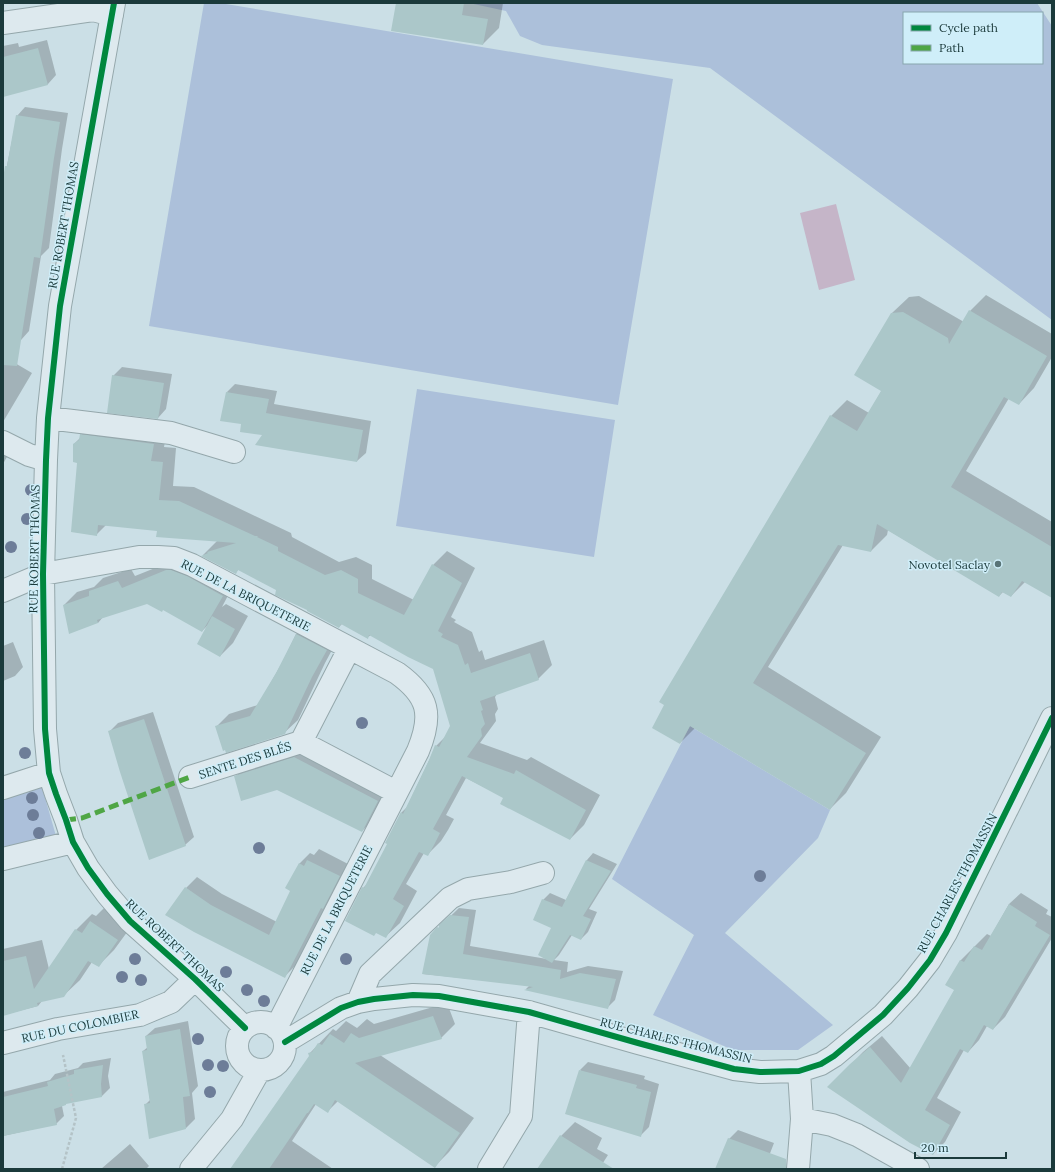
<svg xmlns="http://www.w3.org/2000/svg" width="1055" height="1172" font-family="Lora,serif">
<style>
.green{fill:#acc0da;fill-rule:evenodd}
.water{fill:#c5b5c8}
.shadow{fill:#0003}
.building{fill:#abc7c9}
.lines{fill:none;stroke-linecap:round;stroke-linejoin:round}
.minor-casing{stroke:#94a7ab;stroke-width:24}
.path{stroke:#b4c3c7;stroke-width:2.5;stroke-dasharray:3 2;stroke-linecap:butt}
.minor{stroke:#dde9ee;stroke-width:22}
.quiet{stroke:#4fa645;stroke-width:5;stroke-dasharray:10 5;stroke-linecap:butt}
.cycleway-casing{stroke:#cfeef9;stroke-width:8}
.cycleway{stroke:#00873e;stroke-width:6}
.tree{fill:#6d7d98}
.poi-dot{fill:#597477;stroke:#cfeef9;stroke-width:1.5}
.labels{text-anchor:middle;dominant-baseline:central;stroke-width:3;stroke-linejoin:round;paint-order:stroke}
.street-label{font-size:12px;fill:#1b3a3b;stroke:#cfeef9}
.poi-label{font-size:12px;fill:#1b3a3b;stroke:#cfeef9;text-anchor:end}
</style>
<rect width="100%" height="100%" fill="#cbdfe6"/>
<path class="green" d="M204 3H220L673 79 618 405 149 326Z
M469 3H1037L1052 26V320L710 68 542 45 520 36 506 11ZM904 13H1042V63H904Z
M417 389 615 420 594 557 396 526Z
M690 726 830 810 818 838 725 933 833 1025 798 1050H733L653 1015 694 935 612 879Z
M42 787 56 836 3 851V799Z"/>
<path class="water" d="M836 204 855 280 819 290 800 213Z"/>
<path class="shadow" d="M397 3H503L499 28 483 44Z
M47 40 56 75 48 84 3 96V46L18 43 19 47Z
M25 107 68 113 62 149 49 248 41 256 29 331 21 340 3 338V185L17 116Z
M986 295 1052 334V357L1034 388 1019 404 1009 398 966 471 1052 522V597L1026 581 1011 596 1003 592 999 596 888 530 887 535 871 551 843 545 768 667 881 737 846 793 830 809 695 728 680 743 666 705 661 702 831 416 847 400 869 413 882 390 892 313 909 297 919 296 964 322 970 311Z
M3 356 32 373 3 422Z
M122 367 172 374 166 409 158 418 113 376Z
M235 384 277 391 274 404 371 421 366 453 357 461 264 434 242 424 227 392Z
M94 421 167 430 164 447 176 448 173 486 194 487 291 533 292 537 339 562 356 557 372 565V579L414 600 433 565 447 551 475 568 451 617 456 620 454 622 472 632 479 652 482 650 485 660 544 640 552 665 538 679 497 694 495 697 498 709 495 714 496 721 480 743 527 760 531 757 600 795 584 825 570 839 504 797 466 778 446 815 454 819 448 830 441 841 427 855 424 853 406 884 417 891 400 923 386 936 363 888 368 883 388 844 401 813 407 807 436 746 446 736 451 726 434 668 371 635 368 637 343 623 339 627 278 590 239 569 235 573 203 555 218 540 158 530 106 525 96 535 74 444 80 438 81 435Z
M3 440 13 446 3 464Z
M180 558 235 582 222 607 226 604 248 616 233 643 220 656 207 626 202 631 164 609 147 603 103 617 98 623 64 605 77 592 94 587 103 578 131 569 135 576Z
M309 621 339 637 325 663 298 720 284 733 216 727 229 714 258 705 282 663 296 634Z
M13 642 23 667 15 676 3 681V646Z
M153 712 194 837 185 845 109 732 118 723Z
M307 745 390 788 375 818 362 831 278 789 235 777 248 764Z
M319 849 350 865 296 965 285 976 186 888 197 877 222 894 277 922 291 891 299 864 310 853 314 855Z
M593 853 617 864 589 909 597 912 588 932 581 939 572 935 559 955 554 960 568 962 567 972 588 966 623 971 615 1000 607 1008 526 989 530 985 423 974 431 935 459 908 476 910 470 946 547 959 553 927 543 900 550 893 566 900 587 860Z
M1021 893 1048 910 1046 914 1052 917V938L1005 1017 993 1029 987 1026 979 1040 968 1052 964 1050 937 1098 961 1112 945 1142 933 1154 829 1087 863 1052 882 1036 911 1069 955 990 960 961 987 934 991 936 1009 904Z
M106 906 133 924 114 950 98 966 92 962 80 980 63 996 42 1001 38 1006 3 1015V949L42 940 49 969 76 930 92 914 96 916Z
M447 1003 455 1024 441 1038 380 1055 474 1118 449 1152 435 1166 338 1101 328 1111 316 1104 292 1141 333 1169H236L310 1056V1053L333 1029 336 1031 346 1021 357 1028 367 1019 374 1024Z
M188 1021 198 1086 192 1093 195 1119 186 1128 146 1104 150 1100 143 1051 148 1047 146 1036 155 1028Z
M111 1058 108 1076 110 1088 102 1096 68 1102 62 1106 64 1116 56 1124 3 1136V1092L50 1080 55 1074 78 1068 83 1063Z
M588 1062 645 1076 644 1079 659 1084 649 1127 640 1136 580 1070Z
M575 1122 602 1138 597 1149 608 1155 599 1169H538L561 1136Z
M738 1130 774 1143 764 1169H716L729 1139Z
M130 1144 149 1166 146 1169H101Z"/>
<path class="building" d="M396 3H464L462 15 488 19 483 45 391 31Z
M38 48 48 85 3 97V57Z
M16 115 60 122 54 158 40 258 34 257 17 366 3 365V179L5 166H7Z
M969 310 1047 356 1019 405 1004 397 951 487 1052 547V598L1022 581 1011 597 1002 592 999 597 877 524 871 552 838 545 753 683 866 753 830 810 690 726 680 744 652 728 664 705 659 702 830 415 857 431 881 391 854 375 891 313 903 312 948 338 949 344Z
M112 375 164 383 158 419 107 413Z
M226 392 269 399 266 413 363 430 357 462 255 445 262 435 240 432 241 424 220 421Z
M80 434 154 444 151 461 163 462 159 500 179 501 255 536H258L257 537 278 547V551L325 575 341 570 358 579V593L404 615 432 564 462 583 438 631 443 634 441 637 458 645 465 665 468 663 471 673 530 653 539 680 480 701 483 710 481 711 485 724 481 729 482 736 467 757 514 774 516 770 586 810 570 840 500 804 503 798 462 776 433 829 440 833 434 845 428 856 419 852 393 899 404 906 386 938 376 933 374 936 345 921 362 887 364 888 387 844 385 843 401 812 403 814 429 760 431 761 429 760 435 745 439 747 450 726 433 669 408 657 369 635 368 639 341 624 339 628 307 611V610L275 595 276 590 238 570 236 574 201 556 208 553 207 552 236 543 156 537 157 531 98 525 97 536 71 532 77 463 73 462V444L79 440Z
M166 570H171L187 576 223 596 202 632 163 610 162 612 147 604 97 620 98 623 69 634 63 605 89 596V591L118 581 122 588Z
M212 616 235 629 220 657 197 644Z
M296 634 327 650 312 677 285 734 226 753 225 750 223 751 215 726 250 716 276 673Z
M144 719 186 846 149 860 120 772 108 731Z
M294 757 378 801 362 832 277 790 241 801 234 776Z
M307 860 340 876 323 909 321 908 285 978 194 932 165 915 185 887 211 905 269 935 290 891 285 888 299 863 304 866Z
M586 860 611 871 583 916 591 919 581 940 570 935 552 963 538 955 551 928 533 920 542 899 562 907Z
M1009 904 1037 922 1035 926 1050 935 993 1030 984 1025 968 1053 960 1049 925 1110 950 1125 933 1155 910 1143 827 1087 850 1064 870 1047 901 1083 954 990 945 985 960 960 964 962 974 946 982 950Z
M450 915 469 917 463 954 561 970 560 979 580 973 616 979 608 1009 524 990 533 987 422 974 430 935 437 927 439 928V925Z
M90 921 118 940 99 967 88 961 64 997 37 1003 38 1006 3 1016V961L26 956 34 989 75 929 82 933Z
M433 1016 442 1039 355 1063 460 1133 435 1168 335 1100 328 1113 314 1104 308 1113H307L269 1169H230L309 1056 308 1053 312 1052 318 1043 322 1045 330 1034 344 1043 351 1033 359 1038Z
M180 1029 190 1096 183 1097 186 1129 149 1139 144 1104 150 1103 142 1051 147 1050 145 1036Z
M103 1065 101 1084 102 1097 66 1104V1105L54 1109 57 1125 3 1136V1097L48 1086 47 1082 74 1074V1070Z
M579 1070 637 1085 636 1088 651 1092 641 1137 565 1114Z
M560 1135 614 1169H537Z
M728 1138 786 1159V1169H715Z"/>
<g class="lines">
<defs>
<path id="minor" d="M114 3 60 306 48 418 46 460 43 574 45 729 49 773 56 794 66 820 73 842 88 868 107 894 130 921 195 979 245 1028
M3 23 93 10 112 15
M48 418 171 433 234 452
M3 442 29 455 46 460
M3 591 43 574 139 557H158L174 558 192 565 397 673C429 696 433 715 418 751L276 1028
M349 649 301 742 396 792
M190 777 301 742
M3 788 49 773
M3 859 73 842
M358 1002 370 974 450 898 468 889 511 882 543 873
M237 1046a24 24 0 1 1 48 0a24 24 0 1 1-48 0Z
M285 1042 341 1008 358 1002 374 999 413 995 439 996 529 1012 638 1043 734 1069 760 1072 799 1071 821 1064 834 1056 883 1015 908 988 930 960 946 933 1052 718
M3 1043 58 1029 140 1015 171 1002 195 979
M802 1119 832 1125 857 1135 918 1169
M191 1169 232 1119 259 1071
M489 1169 521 1116 529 1012
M798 1169 802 1119 799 1071"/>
</defs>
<use href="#minor" class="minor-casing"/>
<path class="path" d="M62 1169 76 1118 63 1055"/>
<use href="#minor" class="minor"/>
<path class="quiet" d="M66 820 82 818 190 777"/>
<defs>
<path id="cycleway" d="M114 3 60 306 48 418 46 460 43 574 45 729 49 773 56 794 66 820 73 842 88 868 107 894 130 921 195 979 245 1028
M285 1042 341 1008 358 1002 374 999 413 995 439 996 529 1012 638 1043 734 1069 760 1072 799 1071 821 1064 834 1056 883 1015 908 988 930 960 946 933 1052 718"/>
</defs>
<use href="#cycleway" class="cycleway-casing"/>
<use href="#cycleway" class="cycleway"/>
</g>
<g class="tree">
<circle cx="31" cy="490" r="6"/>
<circle cx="27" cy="519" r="6"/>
<circle cx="11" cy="547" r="6"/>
<circle cx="362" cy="723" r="6"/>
<circle cx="25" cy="753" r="6"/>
<circle cx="32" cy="798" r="6"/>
<circle cx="33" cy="815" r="6"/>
<circle cx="39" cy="833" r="6"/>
<circle cx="259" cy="848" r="6"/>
<circle cx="760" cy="876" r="6"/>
<circle cx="135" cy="959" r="6"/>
<circle cx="346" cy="959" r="6"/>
<circle cx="226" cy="972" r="6"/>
<circle cx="122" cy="977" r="6"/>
<circle cx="141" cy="980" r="6"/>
<circle cx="247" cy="990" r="6"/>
<circle cx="264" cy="1001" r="6"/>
<circle cx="198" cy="1039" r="6"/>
<circle cx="208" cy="1065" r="6"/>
<circle cx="223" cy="1066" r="6"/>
<circle cx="210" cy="1092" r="6"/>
</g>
<circle class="poi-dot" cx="998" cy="564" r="4"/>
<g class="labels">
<g class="street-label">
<text transform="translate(63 225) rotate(-80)">RUE ROBERT THOMAS</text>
<text transform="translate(34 549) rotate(-89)">RUE ROBERT THOMAS</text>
<text transform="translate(246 595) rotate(27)">RUE DE LA BRIQUETERIE</text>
<text transform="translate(245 760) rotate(-18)">SENTE DES BLÉS</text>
<text transform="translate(957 883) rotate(-62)">RUE CHARLES THOMASSIN</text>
<text transform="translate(336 910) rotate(-63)">RUE DE LA BRIQUETERIE</text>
<text transform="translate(175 945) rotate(43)">RUE ROBERT THOMAS</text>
<text transform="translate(80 1026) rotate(-12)">RUE DU COLOMBIER</text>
<text transform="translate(676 1040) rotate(14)">RUE CHARLES THOMASSIN</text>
</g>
<g class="poi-label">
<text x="990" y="564">Novotel Saclay</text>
</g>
</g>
<rect width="1055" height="1172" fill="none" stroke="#1b3a3b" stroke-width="8"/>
<rect x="903" y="12" width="140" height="52" fill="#cfeef9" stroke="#87a6ad"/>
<rect x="911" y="25" width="20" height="6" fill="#00873e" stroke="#87a6ad"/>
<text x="939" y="32" font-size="12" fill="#1b3a3b">Cycle path</text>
<rect x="911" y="45" width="20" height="6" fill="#4fa645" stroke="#87a6ad"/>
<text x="939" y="52" font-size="12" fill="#1b3a3b">Path</text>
<path d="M915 1152v6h91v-6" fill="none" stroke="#1b3a3b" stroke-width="2"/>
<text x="921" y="1152" font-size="12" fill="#1b3a3b" stroke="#cfeef9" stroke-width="3" paint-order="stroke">20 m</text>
</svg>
